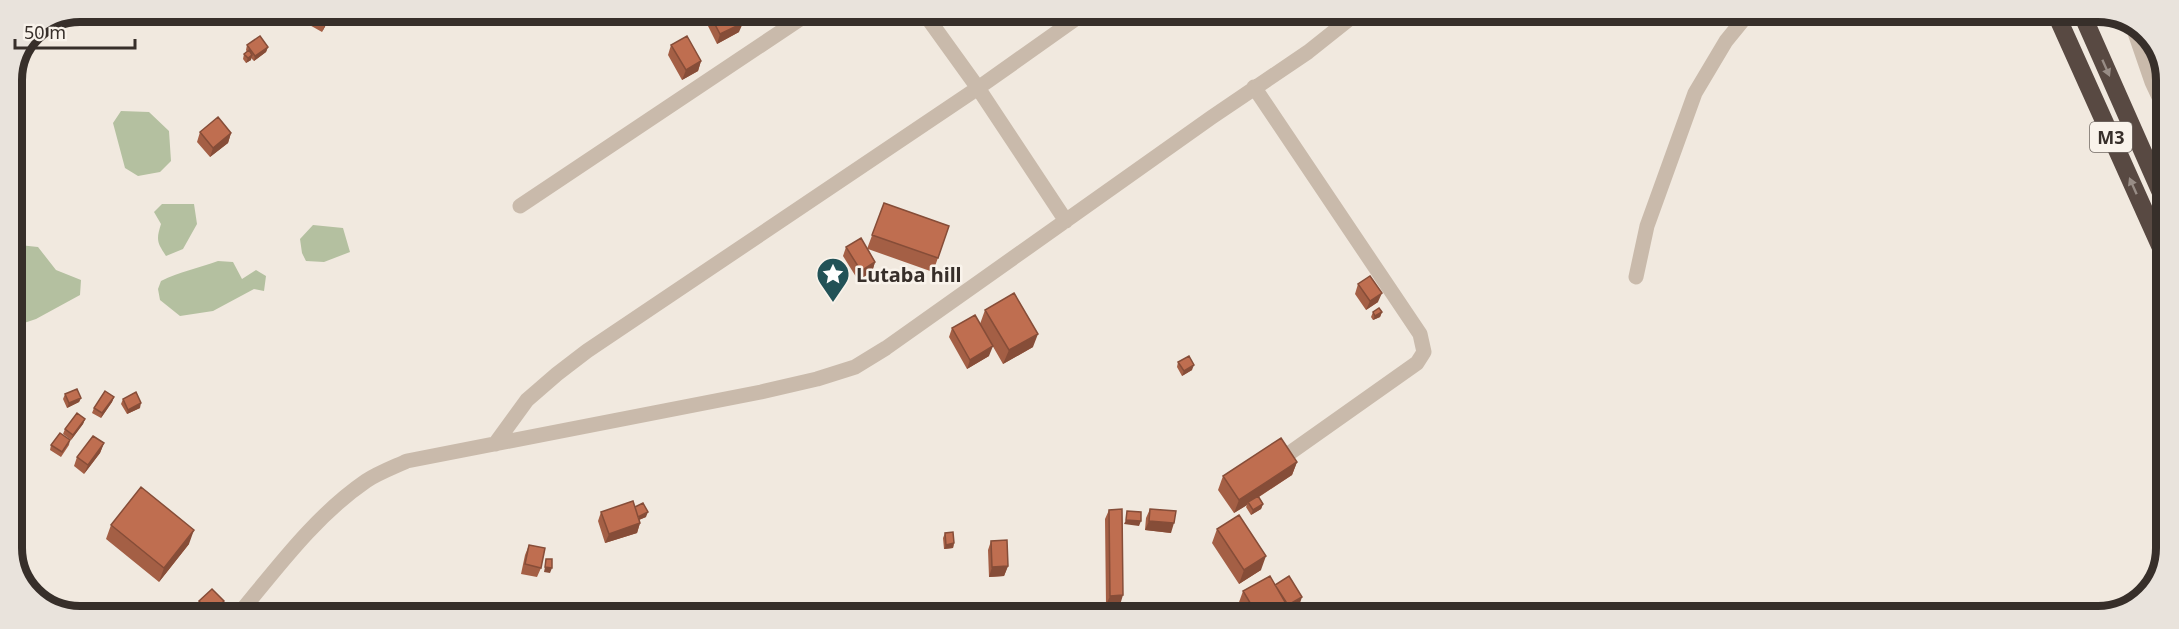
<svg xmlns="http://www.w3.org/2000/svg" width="2179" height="629" font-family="'Noto Sans',sans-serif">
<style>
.green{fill:#b4c0a0}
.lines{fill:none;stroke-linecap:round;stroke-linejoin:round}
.minor{stroke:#c9baab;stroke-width:15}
.motorway{stroke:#584942;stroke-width:18}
.wall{fill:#a45f45}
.shaded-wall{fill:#864d38}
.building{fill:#bf6e50;stroke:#864d38;stroke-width:1.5}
.oneway{fill:#988d86}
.labels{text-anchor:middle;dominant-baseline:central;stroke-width:5;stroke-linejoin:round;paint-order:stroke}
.shield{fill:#f9f3eb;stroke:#716a64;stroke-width:1.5}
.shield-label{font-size:18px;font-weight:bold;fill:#372f2a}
.poi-label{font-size:20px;font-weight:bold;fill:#372f2a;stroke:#f9f3eb;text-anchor:start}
.rim{fill:none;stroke:#372f2a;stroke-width:8}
</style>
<rect width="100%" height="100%" fill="#f1e9df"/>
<path class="green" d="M121 111 149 112 169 131 171 161 160 172 138 176 125 168 113 123Z
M162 204H194L197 224 183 249 166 256C157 242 156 240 161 224L154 212Z
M12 205 16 206 23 228 19 245 38 247 56 270 81 280 80 295 36 319 12 327V289L14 287 12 273Z
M313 225 343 228 350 252 324 262 306 261 302 253 300 239Z
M218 261 233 262 242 279 256 270 266 276 264 291 254 289 213 311 180 316 160 300 158 289 161 281C179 272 199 268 218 261Z"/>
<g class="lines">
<path class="minor" d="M924 13 978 88 1066 221
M538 15 541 13
M2132 24 2152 82 2167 114
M1254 87 1420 334 1424 352 1417 363 1274 464
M520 206 809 13
M1636 277 1647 226 1695 93 1726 41 1748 14
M495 444 527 400 557 374 587 351 978 88 1084 13
M238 615C277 568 315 516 366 481 378 473 394 467 407 461L761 392 817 379 855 367 886 348 1212 117 1308 52 1357 13"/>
<path class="motorway" d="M2056 14 2166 259
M2082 14 2166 204"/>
</g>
<path class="wall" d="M311 12H333L322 32 306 23Z
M704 13H738L739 32 717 44 703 16Z
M247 45 268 47 266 52 254 61 251 58V60L246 63 243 59 244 54 247 52 246 50Z
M671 45 701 61 698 71 682 80 668 55Z
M200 132 231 133 228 143 210 157 197 142Z
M884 203 949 226 933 272 868 249 875 262 872 272 858 280 843 256 846 247 867 249Z
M1358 284 1378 302 1366 310 1355 294Z
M985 310 1033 347 1003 364 980 324Z
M1373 312H1382L1380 317 1373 320 1371 317Z
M952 328 989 356 967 369 949 337Z
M1178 362 1192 370 1182 376 1177 367Z
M65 394 81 398 79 402 67 408 63 399Z
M114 397 112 402 101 418 92 413 94 408Z
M123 399 140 408 127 414 121 404Z
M85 419 83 424 71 440 63 434 65 429Z
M70 440 69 445 61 457 50 450 51 445Z
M104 443 100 453 84 474 74 466 77 457Z
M1297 462 1292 475 1259 497 1263 504 1261 509 1251 515 1246 507 1247 505 1234 513 1218 490 1223 476Z
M635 507 646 517 639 520 640 523 637 533 605 543 598 521 601 512Z
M1150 509 1171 533 1145 530 1146 518Z
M1109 510 1120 605H1106L1105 519Z
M111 525 189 544 159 582 106 539Z
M1217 529 1261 570 1239 584 1212 543Z
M945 533 954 543 953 548 944 549 943 538Z
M991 541 1008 566 1004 576 989 577 988 550Z
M529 545 541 568 537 577 521 574 525 555Z
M1275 585 1299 606 1290 611 1291 614 1309 616H1245L1238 605 1243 591Z
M199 601 220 611 216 615H194L196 612 195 611Z"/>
<path class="shaded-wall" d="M331 12H333L322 32 326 22Z
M743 23 739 32 717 44 720 34Z
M268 47 266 52 254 61 255 56Z
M252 55 251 60 246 63 248 58Z
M701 61 698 71 682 80 686 70Z
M231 133 228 143 210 157 213 148Z
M875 262 872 272 858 280 861 271Z
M1382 293 1378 302 1366 310 1370 301Z
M1382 312 1380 317 1373 320 1375 316Z
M1038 334 1033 347 1003 364 1009 350Z
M993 346 989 356 967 369 970 360Z
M1194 365 1192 370 1182 376 1184 371Z
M114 397 112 402 101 418 102 413Z
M81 398 79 402 67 408 69 403Z
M141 403 140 408 127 414 128 410Z
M85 419 83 424 71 440 73 435Z
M104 443 100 453 84 474 88 465Z
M1297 462 1292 475 1249 503 1248 502 1247 505 1234 513 1239 500Z
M1263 504 1261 509 1251 515 1253 510Z
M648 512 646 517 636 521 638 517Z
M1126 520 1141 521 1139 526 1124 524Z
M1149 521 1174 523 1171 533 1145 530Z
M640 523 637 533 605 543 609 534Z
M194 530 189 544 159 582 164 568Z
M954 543 953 548 944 549 946 545Z
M1266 556 1261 570 1239 584 1244 570Z
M1008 566 1004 576 989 577 992 567Z
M545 567 552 568 550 573 544 572Z
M1123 595 1120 605H1106L1110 596Z
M1302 597 1299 606 1284 615 1288 605Z
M224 601 220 611 216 615H211Z"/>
<path class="building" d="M311 12H331L326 22 310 13Z
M709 13H738L743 23 720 34Z
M260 36 268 47 255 56 247 45Z
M687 36 701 61 686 70 671 45Z
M249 50 252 55 248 58 244 54Z
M218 117 231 133 213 148 200 132Z
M884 203 949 226 938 258 872 235Z
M861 238 875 262 861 271 846 247Z
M1370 276 1382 293 1370 301 1358 284Z
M1014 293 1038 334 1009 350 985 310Z
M1379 308 1382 312 1375 316 1373 312Z
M975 315 993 346 970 360 952 328Z
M1189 356 1194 365 1184 371 1178 362Z
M77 389 81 398 69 403 65 394Z
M105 391 114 397 102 413 94 408Z
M136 392 141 403 128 410 123 399Z
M77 413 85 419 73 435 65 429Z
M60 433 70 440 62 452 51 445Z
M93 436 104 443 88 465 77 457Z
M1281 438 1297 462 1239 500 1223 476Z
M141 487 194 530 164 568 111 525Z
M1258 496 1263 504 1253 510 1248 502Z
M633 501 640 523 609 534 601 512Z
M643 503 648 512 638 517 635 507Z
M1122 509 1123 595 1110 596 1109 510Z
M1150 509 1176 511 1174 523 1149 521Z
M1127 511 1141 512V521L1126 520Z
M1239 515 1266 556 1244 570 1217 529Z
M953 532 954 543 946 545 945 533Z
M1007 540 1008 566 992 567 991 541Z
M529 545 545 548 541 568 525 564Z
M546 559H552V568L545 567Z
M1270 576 1293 616H1258L1243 591Z
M1289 576 1302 597 1288 605 1275 585Z
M212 589 224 601 211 614 199 601Z
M1038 603 1058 616H1029Z
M1302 606 1309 616H1293L1291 614Z
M276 608 283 615H270Z
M778 608 781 616H762Z
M198 610 204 615H194Z"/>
<defs><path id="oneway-solid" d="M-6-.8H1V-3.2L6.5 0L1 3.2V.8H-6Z" transform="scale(1.5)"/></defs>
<g class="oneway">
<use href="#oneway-solid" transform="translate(2106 68) rotate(66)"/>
<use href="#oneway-solid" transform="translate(2133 186) rotate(-114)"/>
</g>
<defs>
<symbol id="sight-pin" viewBox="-11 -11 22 30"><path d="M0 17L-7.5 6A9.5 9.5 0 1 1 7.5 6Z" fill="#225257" stroke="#f9f3eb"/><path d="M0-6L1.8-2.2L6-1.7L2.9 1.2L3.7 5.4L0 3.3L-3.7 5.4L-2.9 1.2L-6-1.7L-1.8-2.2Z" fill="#fff"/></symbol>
</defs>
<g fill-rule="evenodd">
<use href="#sight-pin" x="814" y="255" width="38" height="52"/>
</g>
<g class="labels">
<rect class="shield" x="2090" y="122" width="42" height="30" rx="4.5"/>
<g class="shield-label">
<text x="2111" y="137">M3</text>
</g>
<g class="poi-label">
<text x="856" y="274">Lutaba hill</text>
</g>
</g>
<path d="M0 0H2179V629H0ZM80 22H2098A58 58 0 0 1 2156 80V548A58 58 0 0 1 2098 606H80A58 58 0 0 1 22 548V80A58 58 0 0 1 80 22Z" fill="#e9e3dc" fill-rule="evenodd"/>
<path class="rim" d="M80 22H2098A58 58 0 0 1 2156 80V548A58 58 0 0 1 2098 606H80A58 58 0 0 1 22 548V80A58 58 0 0 1 80 22Z"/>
<path d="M15 39v9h120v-9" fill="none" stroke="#372f2a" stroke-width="3"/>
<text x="24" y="39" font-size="18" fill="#372f2a" stroke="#f9f3eb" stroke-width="4.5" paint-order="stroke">50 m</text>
</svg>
